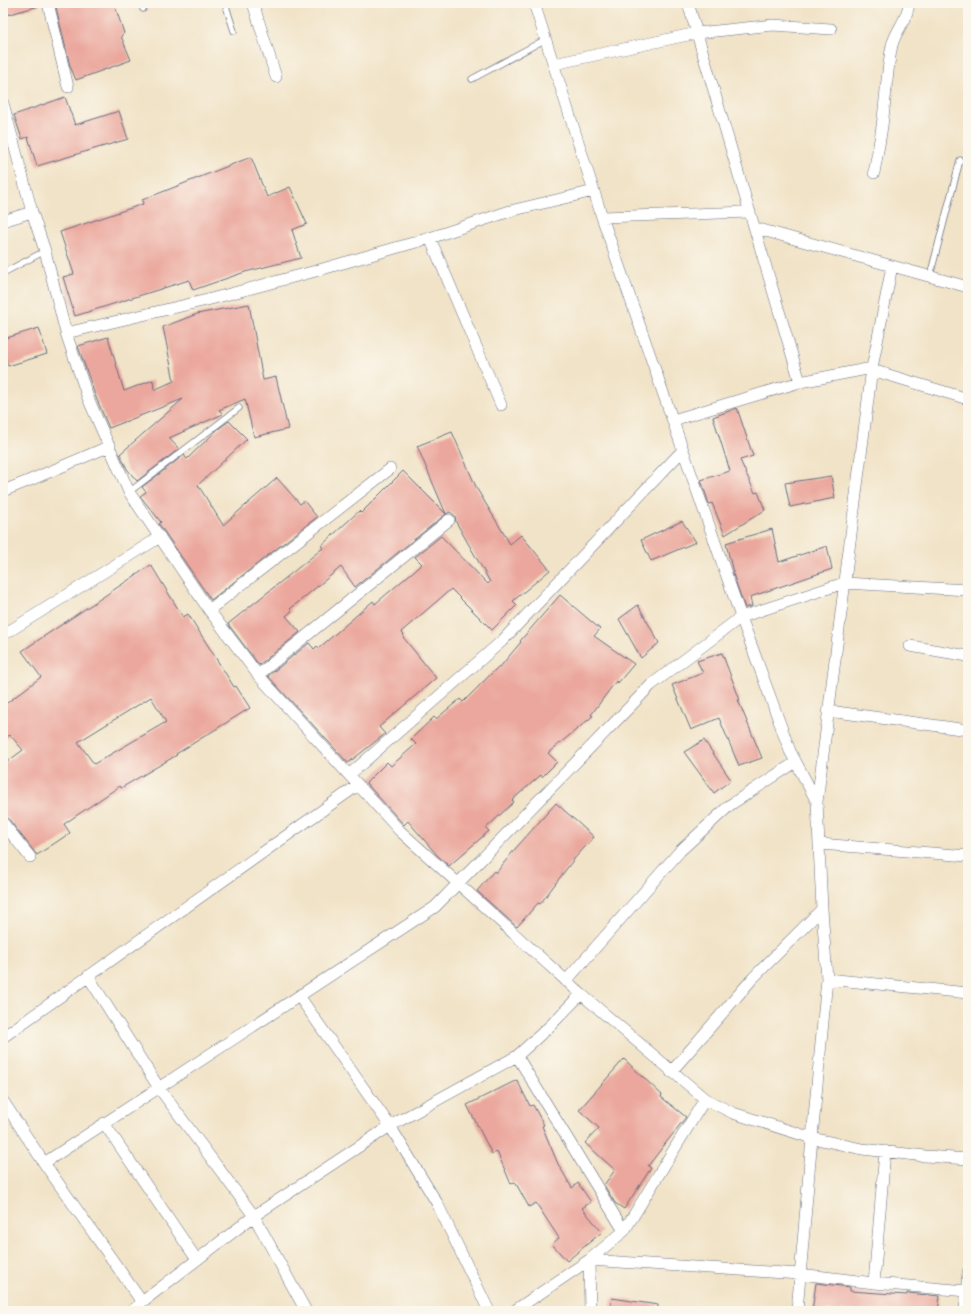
<svg xmlns="http://www.w3.org/2000/svg" width="971" height="1314" font-family="'Patrick Hand',sans-serif">
<style>
.building{fill:#eba79d;fill-rule:evenodd}
.lines{fill:none;stroke-linecap:round;stroke-linejoin:round}
.service-casing{stroke:#666e83;stroke-width:7}
.minor-casing{stroke:#666e83;stroke-width:12}
.service{stroke:#fff;stroke-width:5.5}
.minor{stroke:#fff;stroke-width:11}
</style>
<rect width="100%" height="100%" fill="#fbf7ec"/>
<filter id="ink" filterUnits="userSpaceOnUse"><feTurbulence type="fractalNoise" baseFrequency=".025" numOctaves="2"/><feDisplacementMap in="SourceGraphic" scale="8" xChannelSelector="R" yChannelSelector="G"/><feConvolveMatrix kernelMatrix="1 2 1 2 8 2 1 2 1" color-interpolation-filters="sRGB"/></filter>
<filter id="wash" filterUnits="userSpaceOnUse"><feTurbulence type="fractalNoise" baseFrequency=".012" numOctaves="4" result="noise"/><feDisplacementMap in="SourceGraphic" scale="16" xChannelSelector="R" yChannelSelector="G"/><feGaussianBlur stdDeviation="0.9" result="paint"/><feColorMatrix in="noise" values="0 0 0 0 0 0 0 0 0 0 0 0 0 0 0 0 0 1.4 0 .05"/><feComposite in="paint" operator="in"/></filter>
<g filter="url(#wash)">
<rect width="100%" height="100%" fill="#f1e3c7"/>
<g id="blocks">
<path class="building" d="M3 3H38L39 6 3 16Z
M55 3H114L124 33 121 36 131 60 76 80 70 66Z
M65 97 75 125 119 111 128 139 37 166 28 137 22 139 14 115Z
M251 157 267 197 290 187 307 224 292 230 301 258 245 272 193 290 189 280 75 316 63 277 74 274 60 232 143 204 142 200Z
M249 304 263 380 276 377 288 429 254 437 245 399 219 410 223 414 169 438 179 449 137 481 127 469 120 454 183 399 109 428 95 395 78 346 108 337 124 391 153 380 154 390 174 381 163 327 197 314Z
M39 328 47 354 8 366 3 351V339Z
M737 408 753 456 740 460 755 493 758 492 765 510 725 535 712 503 709 504 701 480 730 471 713 417Z
M229 421 247 439 198 485 223 525 277 478 300 504 304 501 317 517 211 600 159 524 161 522 140 496 146 492 142 487 184 455 187 459 218 429Z
M452 432 477 489 510 544 521 535 550 570 513 601 517 605 492 630 451 589 401 632 404 635 403 637 436 678 379 727 385 734 348 763 268 676 309 643 314 649 317 646 319 648 373 601 375 604 422 564 415 557 441 536 488 584 490 582 456 522 455 516 450 512 446 514 417 446Z
M403 471 446 514 355 587 341 567 290 609 292 611 286 616 300 632 259 665 228 624 323 548 321 546 359 511 361 513Z
M831 476 835 498 790 507 785 483Z
M682 521 696 542 651 561 641 540Z
M772 529 779 562 827 546 832 569 750 597 752 606 745 608 734 577 726 543Z
M151 565 183 617 188 614 234 687 236 686 250 708 176 754 177 755 121 788 120 786 64 824 70 833 37 855 14 826 8 818 3 815V765L23 750 10 735 3 739V706L41 677 22 651ZM151 697 166 722 94 764 78 742Z
M560 595 600 629 594 636 634 664 618 683 616 681 591 715 593 716 548 753 557 762 542 777 541 775 512 800 514 802 486 828 489 831 449 866 437 855 408 821 404 825 366 783 387 762 391 766 416 744 411 739 434 717 436 719 460 699 463 702 499 666 500 667 521 642 520 641Z
M638 605 659 643 641 658 619 619Z
M722 653 740 700H738L762 758 739 766 719 718 691 730 672 685 703 673 697 661Z
M704 740 731 780 714 793 684 752Z
M556 803 594 837 574 859 540 904 538 903 517 927 477 891 494 871 496 873 515 849Z
M624 1059 662 1095 661 1097 686 1117 648 1166 651 1168 624 1209 615 1203 604 1185 615 1170 585 1143 599 1128 579 1110Z
M517 1080 530 1106 533 1105 544 1125 542 1126 558 1164 572 1188 578 1183 591 1202 582 1208 602 1232 567 1261 552 1244 559 1238 536 1203 529 1207 515 1182 511 1184 497 1152 492 1154 467 1105Z
M816 1283 850 1287V1291L907 1295V1293L940 1296 938 1311H812Z
M612 1298 658 1305V1311H610Z"/>
</g>
</g>
<g filter="url(#ink)">
<use href="#blocks" fill-opacity="0" stroke="#666e83" stroke-width="1"/>
<g class="lines">
<defs>
<path id="service" d="M225 3 234 31
M143 9 144 3
M472 79 546 39
M3 143 13 140
M3 273 45 251
M930 276 960 160
M129 492 239 408"/>
<path id="minor" d="M48 3 68 87
M253 3 276 77
M534 3 602 217 741 617 790 751 817 802 822 909 827 979
M688 3 800 382
M554 64 697 33 773 25 831 29
M3 103 32 212 45 251 66 333 88 398 129 492 209 610 258 675 400 831 581 994
M874 173C877 155 881 137 883 118 886 94 887 70 892 45 896 30 908 19 909 3
M602 217 750 212
M3 221 32 212
M755 228 968 287
M430 238 501 405
M66 333 207 300 312 272 430 238 510 211 594 191
M872 370 968 399
M673 420 800 382 872 368
M3 491 28 481 110 446
M209 610 390 469
M3 635 160 537
M910 646 968 656
M258 675 449 520
M829 711 968 730
M349 775 502 641 683 450
M817 802 872 368 892 266
M3 823 30 857
M820 844 968 856
M88 976 159 1088 254 1216 306 1311
M566 981 680 851 730 805 796 762
M299 996 390 1126 437 1203 489 1311
M3 1037 358 785
M517 1056 624 1231
M671 1072 753 978 822 909
M3 1101 44 1163 142 1302
M104 1123 197 1260
M44 1163 435 907 651 685 741 617 844 583 968 590
M874 1283 885 1151
M132 1311 142 1302 254 1216 390 1126 517 1056 551 1025 581 994 705 1099 733 1113 812 1138 827 979 968 993
M514 1311 589 1260 624 1231 705 1099
M590 1311 589 1260 800 1274 874 1283 967 1291
M797 1311 812 1138 862 1149 925 1156 968 1159
M965 1311 968 1272"/>
</defs>
<use href="#service" class="service-casing"/>
<use href="#minor" class="minor-casing"/>
<use href="#service" class="service"/>
<use href="#minor" class="minor"/>
</g>
</g>
<rect width="971" height="1314" fill="none" stroke="#fbf7ec" stroke-width="16"/>
</svg>
